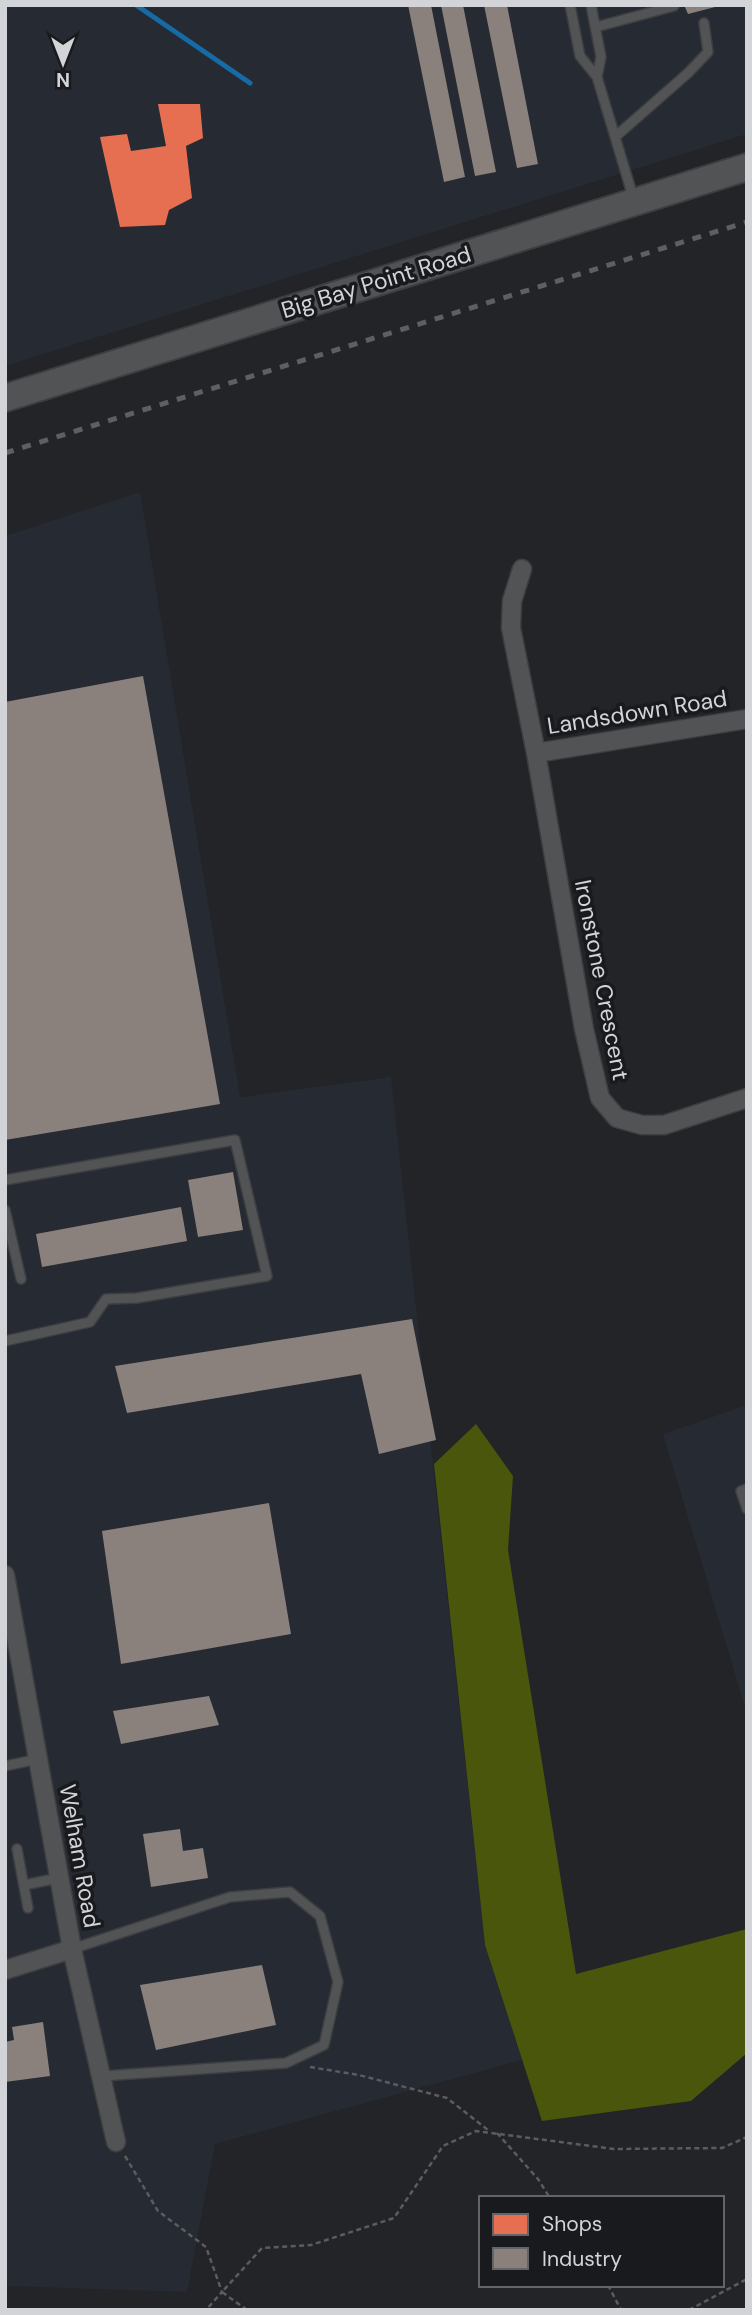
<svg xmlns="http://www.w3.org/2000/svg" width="752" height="2315" font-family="'DM Sans',sans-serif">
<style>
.built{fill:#262a33}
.forest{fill:#49560c}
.shops{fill:#e76f51}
.industry{fill:#8a817c}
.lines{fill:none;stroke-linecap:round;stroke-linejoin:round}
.stream{stroke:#166ba6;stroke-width:5}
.lane-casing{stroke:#3c3e40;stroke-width:12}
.street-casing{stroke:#3c3e40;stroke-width:21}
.secondary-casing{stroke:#3c3e40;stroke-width:30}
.path{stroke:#5b5c5d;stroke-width:2.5;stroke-dasharray:5 3.5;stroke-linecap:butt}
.lane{stroke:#525355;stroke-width:9}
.street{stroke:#525355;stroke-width:18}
.secondary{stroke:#525355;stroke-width:26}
.rail{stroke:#5e5f60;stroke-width:5;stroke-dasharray:9 9;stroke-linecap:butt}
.labels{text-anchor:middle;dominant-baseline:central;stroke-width:7;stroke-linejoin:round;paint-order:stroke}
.street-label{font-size:23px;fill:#d2d4d7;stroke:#181a1e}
</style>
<rect width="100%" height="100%" fill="#222427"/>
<path class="built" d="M5 5H747V134L5 366Z
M140 492 240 1097 391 1077 485 1945 522 2060 215 2144 187 2292 5 2286V536Z
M747 1405V1714L663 1434Z"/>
<path class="forest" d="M476 1424 513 1476 508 1550 576 1974 747 1929V2053L691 2101 542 2121 485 1945 434 1464Z"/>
<path class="shops" d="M158 104H200L203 138 186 146 192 198 169 210 165 225 120 227 100 137 127 134 131 151 166 146Z"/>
<path class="industry" d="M408 5H431L465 177 444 182Z
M441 5H463L496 172 475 176Z
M484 5H507L538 164 517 168Z
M684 5H719V6L688 14Z
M143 676 220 1104 5 1140V702Z
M233 1172 243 1230 198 1237 188 1180Z
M181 1207 187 1241 42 1267 36 1234Z
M412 1319 436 1440 379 1454 361 1374 127 1413 115 1366Z
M269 1503 291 1634 121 1664 102 1531Z
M209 1696 219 1725 121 1744 113 1711Z
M180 1829 183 1851 203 1848 208 1878 151 1887 143 1834Z
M262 1965 276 2025 156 2050 140 1985Z
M43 2022 50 2076 5 2082V2042L14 2040 12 2027Z"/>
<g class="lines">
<path class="stream" d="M136 5 250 83"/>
<defs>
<path id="lane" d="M570 5 580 56 597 77
M591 5 601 57 597 77 634 200
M596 27 674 6
M615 137 688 73 708 52 704 23
M5 1180 235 1140 267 1276 137 1298 106 1299 90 1322 5 1341
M5 1210 21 1279
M747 1489 741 1491 747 1509
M5 1766 38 1759
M17 1849 28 1908
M24 1885 59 1878
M72 1949 230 1897 290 1892 320 1916 338 1982 324 2045 286 2063 103 2076"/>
<path id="street" d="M522 569 512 601 511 628 536 753 584 1029 600 1098 617 1118 642 1125H664L747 1098
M536 753 747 719
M5 1575 72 1949 116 2142
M5 1970 72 1949"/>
<path id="secondary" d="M5 398 747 167"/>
</defs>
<use href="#lane" class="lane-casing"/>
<use href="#street" class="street-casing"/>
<use href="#secondary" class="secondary-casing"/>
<path class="path" d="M310 2067 359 2075 447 2098 488 2130
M497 2133 538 2179 550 2198
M125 2156 158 2211 206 2247 222 2292 206 2310
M608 2285 621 2310
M247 2310 222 2292 262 2248 311 2245 394 2218 443 2146 476 2131 614 2149 722 2148 747 2137
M689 2310 747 2279"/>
<use href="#lane" class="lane"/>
<use href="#street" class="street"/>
<use href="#secondary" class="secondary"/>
<path class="rail" d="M5 453 747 222"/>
</g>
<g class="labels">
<g class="street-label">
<text transform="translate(376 282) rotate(-17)">Big Bay Point Road</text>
<text transform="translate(637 712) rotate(-9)">Landsdown Road</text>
<text transform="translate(602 980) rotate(79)">Ironstone Crescent</text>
<text transform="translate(80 1856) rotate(80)">Welham Road</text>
</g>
</g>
<rect width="752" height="2315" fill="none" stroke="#d2d4d7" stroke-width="14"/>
<rect x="479" y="2196" width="245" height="91" fill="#181a1e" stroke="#626468" stroke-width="2"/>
<rect x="493" y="2214" width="35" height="21" fill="#e76f51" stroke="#626468" stroke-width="2"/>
<text x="542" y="2231" font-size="21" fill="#d2d4d7">Shops</text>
<rect x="493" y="2248" width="35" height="21" fill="#8a817c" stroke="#626468" stroke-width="2"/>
<text x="542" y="2266" font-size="21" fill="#d2d4d7">Industry</text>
<g transform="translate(63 63) rotate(180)" stroke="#181a1e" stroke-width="5" paint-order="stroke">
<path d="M0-5L12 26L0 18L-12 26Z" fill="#d2d4d7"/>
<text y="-10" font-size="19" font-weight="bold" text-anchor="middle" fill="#d2d4d7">N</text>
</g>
</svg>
